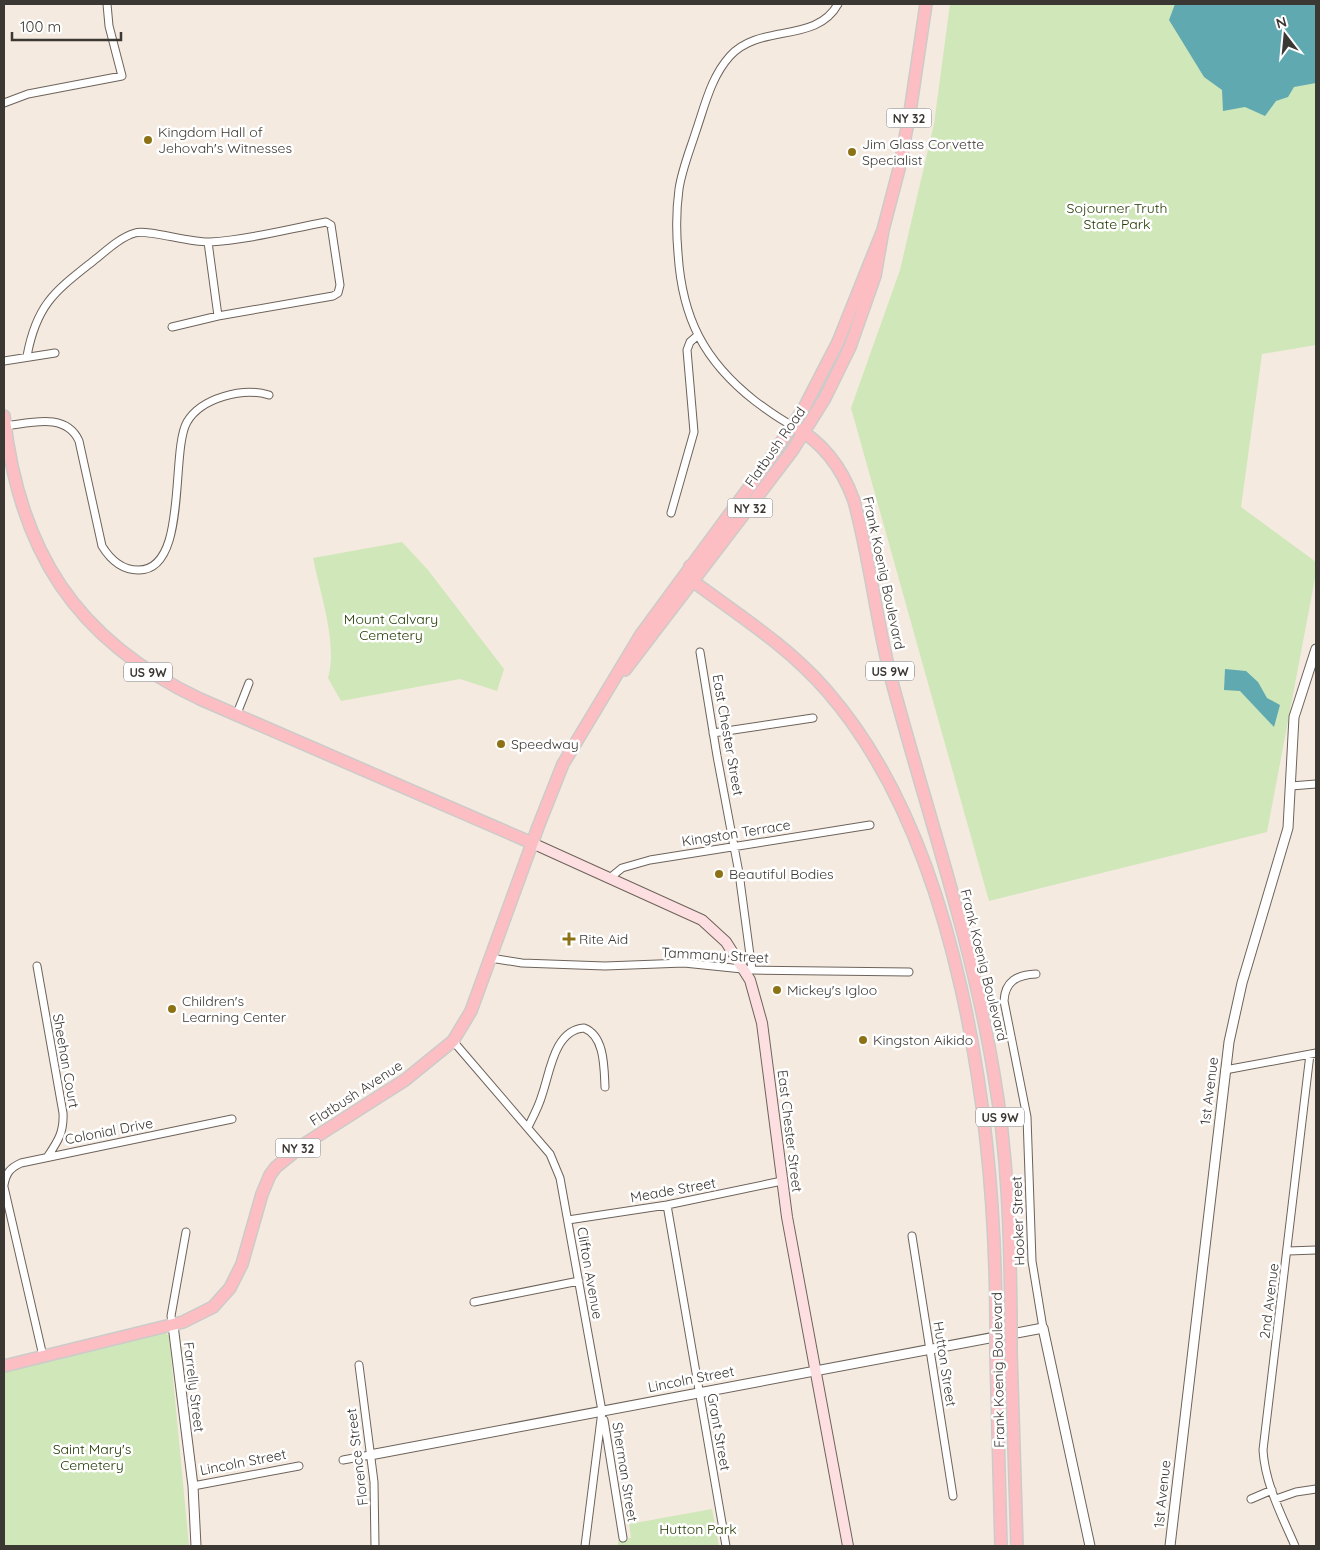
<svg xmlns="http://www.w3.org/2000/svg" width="1320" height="1550" font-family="Quicksand,sans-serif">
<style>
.green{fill:#cfe7b9}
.water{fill:#60a9b1}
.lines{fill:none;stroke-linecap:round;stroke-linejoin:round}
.minor-casing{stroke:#6d635b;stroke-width:9}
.tertiary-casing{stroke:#6d635b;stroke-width:11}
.secondary-casing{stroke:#6d635b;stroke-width:12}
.primary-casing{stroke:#cccbca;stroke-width:14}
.minor{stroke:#fff;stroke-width:7}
.tertiary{stroke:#fff;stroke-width:9}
.secondary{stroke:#fedfe1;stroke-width:10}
.primary{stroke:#fdbec3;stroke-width:11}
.primary-bridge-casing{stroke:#cccbca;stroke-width:14;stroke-linecap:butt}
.primary-bridge{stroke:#fdbec3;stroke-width:11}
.poi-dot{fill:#8c7215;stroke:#fff;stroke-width:2}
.labels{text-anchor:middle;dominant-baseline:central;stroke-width:5;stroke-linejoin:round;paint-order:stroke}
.shield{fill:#fff;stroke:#767370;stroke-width:1}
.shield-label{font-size:12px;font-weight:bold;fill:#3b3733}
.poi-label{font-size:14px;fill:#3b3733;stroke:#fff;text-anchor:start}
.park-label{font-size:14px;fill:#233a01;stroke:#fff}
.street-label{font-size:14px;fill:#3b3733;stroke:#fff}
</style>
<rect width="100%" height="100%" fill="#f5eae0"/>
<path class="green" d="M950 4H1316V345L1262 354 1241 507 1316 562V573L1267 832 989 901 851 408 900 270 934 124Z
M402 542 428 570 504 669 497 691 460 679 341 701 328 678C338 644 320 593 313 558Z
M165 1332 169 1336 189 1546H4V1372Z
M712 1509 719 1546H618V1540L631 1538 629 1524Z"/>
<path class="water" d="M1175 4H1316V83L1294 87 1288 97 1276 101 1265 116 1245 107 1223 111 1222 90 1204 77 1169 20Z
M1225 669 1246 671 1258 682 1267 698 1280 705 1274 727 1240 691 1224 690Z"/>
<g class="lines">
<defs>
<path id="minor" d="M4 103 28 94 122 76 109 26 107 4
M208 242 218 316
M27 356C37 302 57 290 97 258 108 249 121 237 135 233 147 229 190 243 210 242 248 240 288 229 326 222L331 225 340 285 338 293 333 296 218 316 172 327
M4 361 55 353
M5 426C31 423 66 412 79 441L102 546C110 559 121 570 138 570 189 571 170 452 187 422 201 398 243 387 269 395
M793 426C779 419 767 410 755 401 704 361 682 318 678 253 676 231 676 211 679 189 682 169 690 150 696 131 705 105 711 77 730 56 760 23 816 44 838 4
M671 513 694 432 687 350 690 342 697 336
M700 652 717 756 739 873 752 970
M236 716 249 683
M713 733 813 718
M1291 786 1316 784
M611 877 622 868 650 860 870 825
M490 958 522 963 605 966 684 963 752 970 909 972
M37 966 63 1113C64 1132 58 1141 48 1156
M1036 974C1017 975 1005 981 1004 1001L1027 1117 1032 1261 1043 1328
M453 1041 550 1154 560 1178 602 1411 585 1546
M1225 1070 1316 1053
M528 1127C533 1117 539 1106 542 1095 550 1073 554 1030 584 1028 605 1036 604 1068 605 1087
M4 1185C6 1173 10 1168 21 1163L232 1119
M4 1187 43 1356
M667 1205 726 1546
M568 1220 667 1205 782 1181
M912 1236 953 1496
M1288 1251 1316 1250
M474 1302 579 1281
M173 1325 171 1316 186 1232
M359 1365 374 1482 375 1546
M604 1420 623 1538
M343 1460 370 1455
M193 1486 299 1466
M1251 1499 1272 1490
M1276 1499 1296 1492 1316 1489
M1295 1546C1282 1516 1265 1484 1263 1450L1310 1054"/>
<path id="tertiary" d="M173 1325 193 1486 196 1546
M370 1455 1043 1328 1090 1546
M1170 1546 1229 1042 1242 983 1288 828 1294 717 1316 649"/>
<path id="secondary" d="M532 843 702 920 726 942 750 980 762 1023 787 1217 848 1546"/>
<path id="primary" d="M4 416C19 550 75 640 200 699L532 843
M793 426C823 442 843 470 854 501 870 559 876 619 891 678 926 810 972 940 994 1075 1008 1155 1010 1236 1011 1317
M690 566 691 577 694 582C740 616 789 647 827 691 961 845 995 1123 996 1320
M625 670 792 451 825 398 850 347 875 276 883 230 899 169 910 112 926 4
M1011 1351 1017 1546
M996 1354 1001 1546
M4 1366 183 1322 213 1307 230 1288 242 1264 262 1194 270 1175 276 1167 303 1145 405 1080 453 1041 471 1011 538 827 563 764 640 636 767 463 804 408 838 342 883 230"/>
</defs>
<use href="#minor" class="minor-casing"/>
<use href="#tertiary" class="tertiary-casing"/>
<use href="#secondary" class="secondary-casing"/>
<use href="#primary" class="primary-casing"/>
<use href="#minor" class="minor"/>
<use href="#tertiary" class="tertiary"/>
<use href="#secondary" class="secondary"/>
<use href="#primary" class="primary"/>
<defs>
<path id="primary-bridge" d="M1011 1317V1351
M996 1320V1354"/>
</defs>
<use href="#primary-bridge" class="primary-bridge-casing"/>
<use href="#primary-bridge" class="primary-bridge"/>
</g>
<g class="poi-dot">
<circle cx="148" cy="140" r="5"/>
<circle cx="852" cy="152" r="5"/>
<circle cx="501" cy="744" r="5"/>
<circle cx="719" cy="874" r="5"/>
<path d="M566.5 931.5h5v5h5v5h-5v5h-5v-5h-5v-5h5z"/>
<circle cx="777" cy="990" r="5"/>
<circle cx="172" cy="1009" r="5"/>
<circle cx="863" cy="1040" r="5"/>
</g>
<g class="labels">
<g class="shield">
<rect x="886.5" y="108.5" width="45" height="19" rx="4"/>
<rect x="727.5" y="498.5" width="45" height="19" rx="4"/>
<rect x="866" y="661.5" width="48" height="19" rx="4"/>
<rect x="124" y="662.5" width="48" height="19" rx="4"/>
<rect x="976" y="1107.5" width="48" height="19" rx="4"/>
<rect x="275.5" y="1138.5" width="45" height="19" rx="4"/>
</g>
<g class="shield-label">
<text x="909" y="118">NY 32</text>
<text x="750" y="508">NY 32</text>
<text x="890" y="671">US 9W</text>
<text x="148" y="672">US 9W</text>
<text x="1000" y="1117">US 9W</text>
<text x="298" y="1148">NY 32</text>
</g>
<g class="poi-label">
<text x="158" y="132">Kingdom Hall of<tspan x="158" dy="16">Jehovah's Witnesses</tspan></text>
<text x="862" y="144">Jim Glass Corvette<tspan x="862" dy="16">Specialist</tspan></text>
<text x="511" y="744">Speedway</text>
<text x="729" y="874">Beautiful Bodies</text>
<text x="579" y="939">Rite Aid</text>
<text x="787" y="990">Mickey's Igloo</text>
<text x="182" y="1001">Children's<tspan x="182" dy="16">Learning Center</tspan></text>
<text x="873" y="1040">Kingston Aikido</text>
</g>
<g class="park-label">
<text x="1117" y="208">Sojourner Truth<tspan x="1117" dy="16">State Park</tspan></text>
<text x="391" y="619">Mount Calvary<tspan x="391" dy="16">Cemetery</tspan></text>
<text x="92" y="1449">Saint Mary's<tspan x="92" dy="16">Cemetery</tspan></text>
<text x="698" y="1529">Hutton Park</text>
</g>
<g class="street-label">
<text transform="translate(775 447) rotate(-55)">Flatbush Road</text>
<text transform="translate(884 573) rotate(78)">Frank Koenig Boulevard</text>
<text transform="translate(728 735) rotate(80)">East Chester Street</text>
<text transform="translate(736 833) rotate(-9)">Kingston Terrace</text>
<text transform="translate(715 955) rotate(3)">Tammany Street</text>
<text transform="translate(984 965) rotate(76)">Frank Koenig Boulevard</text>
<text transform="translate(66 1061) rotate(80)">Sheehan Court</text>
<text transform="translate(1209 1091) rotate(-83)">1st Avenue</text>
<text transform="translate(356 1093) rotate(-33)">Flatbush Avenue</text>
<text transform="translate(109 1131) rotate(-11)">Colonial Drive</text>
<text transform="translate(790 1131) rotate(83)">East Chester Street</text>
<text transform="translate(673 1190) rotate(-10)">Meade Street</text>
<text transform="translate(1018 1221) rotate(-92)">Hooker Street</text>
<text transform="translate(590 1273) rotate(80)">Clifton Avenue</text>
<text transform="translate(1269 1301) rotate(-83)">2nd Avenue</text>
<text transform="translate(945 1364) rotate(81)">Hutton Street</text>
<text transform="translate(998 1370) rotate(-91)">Frank Koenig Boulevard</text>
<text transform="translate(691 1379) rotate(-11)">Lincoln Street</text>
<text transform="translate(194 1387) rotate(83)">Farrelly Street</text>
<text transform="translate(719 1432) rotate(80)">Grant Street</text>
<text transform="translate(357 1457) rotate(-97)">Florence Street</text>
<text transform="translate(243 1462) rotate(-11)">Lincoln Street</text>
<text transform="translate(625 1472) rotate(81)">Sherman Street</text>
<text transform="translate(1162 1494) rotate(-84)">1st Avenue</text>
</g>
</g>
<rect width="1320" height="1550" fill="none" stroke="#3b3733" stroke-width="10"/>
<g transform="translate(1285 35) rotate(344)" stroke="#ffffff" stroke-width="4" paint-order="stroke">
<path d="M0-4L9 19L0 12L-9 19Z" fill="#3b3733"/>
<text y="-8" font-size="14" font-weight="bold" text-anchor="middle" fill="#3b3733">N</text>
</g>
<path d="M12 32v8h109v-8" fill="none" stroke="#3b3733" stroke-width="2.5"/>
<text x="20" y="32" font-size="15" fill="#3b3733" stroke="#ffffff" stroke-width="4" paint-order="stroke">100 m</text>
</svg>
